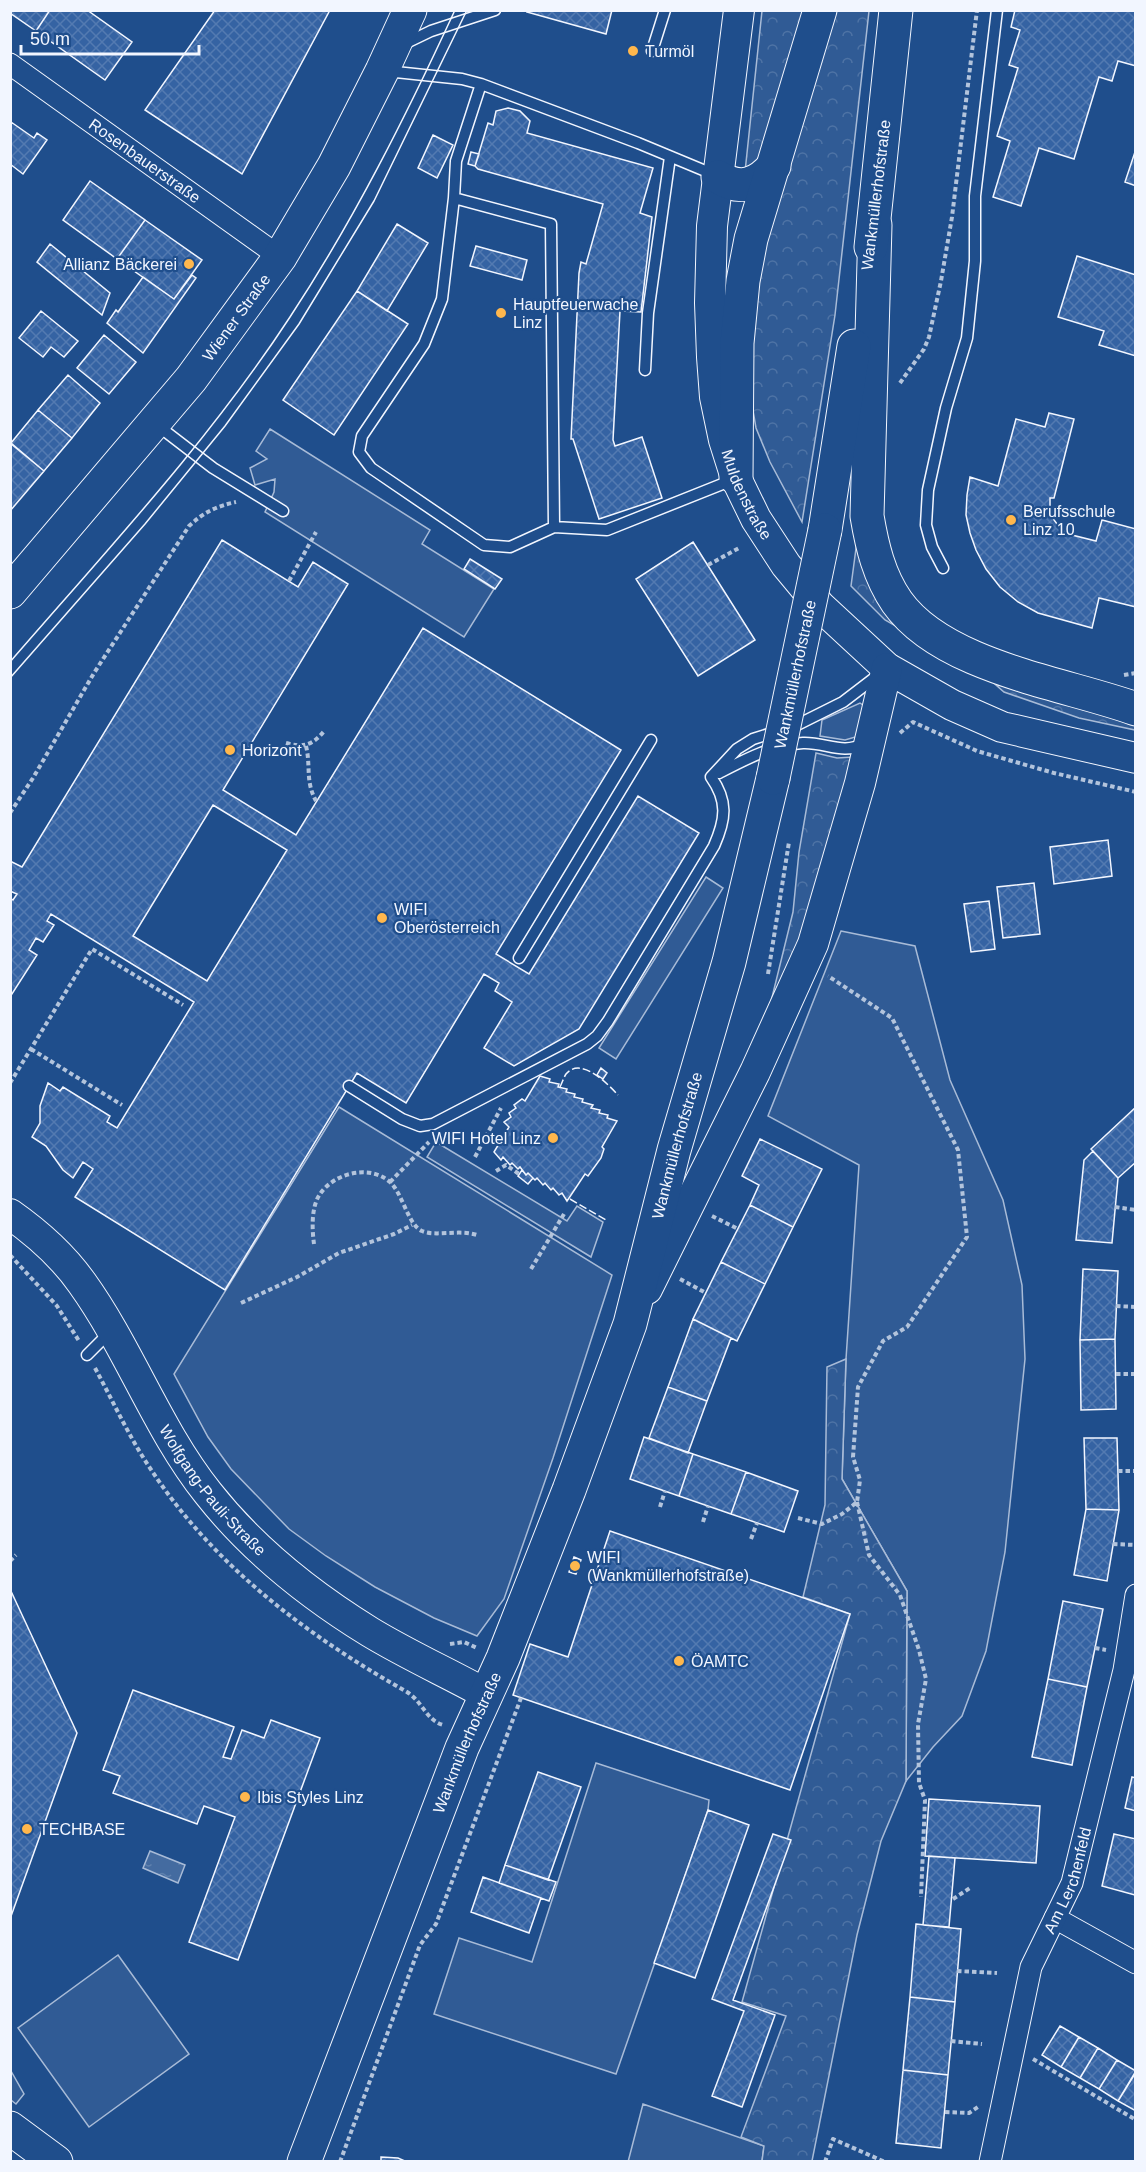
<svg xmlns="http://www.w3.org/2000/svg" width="1146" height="2172" font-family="Helvetica,sans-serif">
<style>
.built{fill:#305b95;stroke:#a8bbd7;stroke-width:1.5}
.forest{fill:url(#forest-crowns);stroke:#a8bbd7;stroke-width:1.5}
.water{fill:url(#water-ripples);stroke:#a8bbd7;stroke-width:1.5}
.building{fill:url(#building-cross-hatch);stroke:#f2f6ff;stroke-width:1.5;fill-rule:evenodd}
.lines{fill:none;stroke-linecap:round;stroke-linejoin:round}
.lane-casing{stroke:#f2f6ff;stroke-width:13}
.street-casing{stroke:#f2f6ff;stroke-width:23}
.secondary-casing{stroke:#f2f6ff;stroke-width:32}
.primary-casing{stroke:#f2f6ff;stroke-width:35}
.highway-casing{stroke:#f2f6ff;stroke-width:35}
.path{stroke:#b3c4dc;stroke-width:4;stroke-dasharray:4.5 3;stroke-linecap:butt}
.lane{stroke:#1f4e8c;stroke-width:10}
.street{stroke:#1f4e8c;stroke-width:21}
.secondary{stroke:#1f4e8c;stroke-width:30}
.primary{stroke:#1f4e8c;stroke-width:33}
.highway{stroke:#1f4e8c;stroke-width:33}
.tram{stroke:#f2f6ff;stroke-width:1.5}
.primary-bridge-casing{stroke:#f2f6ff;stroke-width:35;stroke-linecap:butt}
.primary-bridge{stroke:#1f4e8c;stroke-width:33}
.fence{stroke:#f2f6ff;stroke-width:1.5;stroke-dasharray:8 3;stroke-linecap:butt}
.poi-dot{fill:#ffb74d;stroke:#1f4e8c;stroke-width:2}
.labels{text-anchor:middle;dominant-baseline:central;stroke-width:4.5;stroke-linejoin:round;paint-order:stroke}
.poi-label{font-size:16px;fill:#f2f6ff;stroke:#1f4e8c;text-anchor:start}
.street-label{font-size:16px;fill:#f2f6ff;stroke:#1f4e8c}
</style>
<defs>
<pattern id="forest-crowns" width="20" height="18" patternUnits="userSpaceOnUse" patternTransform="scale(1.5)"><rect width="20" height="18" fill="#305b95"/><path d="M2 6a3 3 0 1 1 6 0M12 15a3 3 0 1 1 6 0" fill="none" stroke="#4e73a5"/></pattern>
<pattern id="water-ripples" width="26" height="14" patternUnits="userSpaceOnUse" patternTransform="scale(1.5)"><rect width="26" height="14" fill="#446ba0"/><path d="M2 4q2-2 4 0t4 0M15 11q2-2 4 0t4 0" fill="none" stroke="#5f81ae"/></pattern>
<pattern id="building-cross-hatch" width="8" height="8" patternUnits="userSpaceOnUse" patternTransform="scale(1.5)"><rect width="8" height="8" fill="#3563a3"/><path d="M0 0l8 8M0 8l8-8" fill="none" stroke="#537ab1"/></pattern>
</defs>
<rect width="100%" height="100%" fill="#1f4e8c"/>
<path class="built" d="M270 429 430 530 422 544 494 589 464 637 265 512 274 492 275 479 255 485 250 468 267 459 256 451Z
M860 703 867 708 859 736 845 740 820 736 822 720Z
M706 877 723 888 616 1059 599 1048Z
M841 931 915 946 950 1080 1003 1200 1022 1285 1025 1359 1005 1552 986 1651 962 1716 933 1747 906 1781 907 1591 842 1479 846 1359 859 1165 768 1116Z
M339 1107 612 1275 553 1458 504 1599 477 1636 434 1618 375 1587 326 1556 289 1529 231 1469 208 1437 174 1374Z
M436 1142 567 1221 577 1206 603 1222 591 1257 427 1157Z
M596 1763 709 1800 708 1810 616 2074 434 2014 459 1938 532 1962Z
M118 1955 189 2054 89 2127 18 2028Z
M11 2071 24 2094 16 2104 11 2100Z
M643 2104 764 2146 762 2161 628 2162Z"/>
<path class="forest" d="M762 11H806L762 163 745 172Z
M833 11H869L835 315 802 522 770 462 756 428 746 370 764 246Z
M857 541 915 637 885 620 851 586Z
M996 685 1055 692 1135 718V730L1079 718 1004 692Z
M816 753 837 758 853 757 812 912 763 1034 793 912 799 852Z
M846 1359 842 1479 907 1591 906 1781 881 1841 857 1935 812 2161H762L764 2146 741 2137 786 2016 742 2002 850 1614 803 1597 825 1505 827 1367Z"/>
<path class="water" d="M150 1851 185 1865 178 1883 143 1868Z"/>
<path class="building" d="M10 10H50L36 31 10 13Z
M50 10H87L132 42 105 80 36 31Z
M215 10H330L242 174 145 110Z
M528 10H612L606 34 527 12Z
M1015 10H1136V66L1118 61 1112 81 1099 77 1074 159 1039 148 1021 206 993 197 1010 141 997 136 1018 68 1009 65 1020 30 1011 27Z
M508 108 520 111 530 121 527 133 653 168 640 213 652 217 641 312 620 311 613 440 615 446 642 437 662 498 599 519 573 439H571L579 273 581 262 586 264 603 204 478 169 475 166 488 123 493 125 496 111Z
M11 122 34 138 37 133 47 140 23 174 10 164Z
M433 135 453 145 437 178 418 168Z
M1136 149V186L1125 182Z
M471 152 479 154 475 166 468 164Z
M90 181 145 220 117 259 63 220Z
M145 220 202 260 174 299 117 259Z
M397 224 428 243 387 311 357 291Z
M50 244 110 293 102 315 37 262Z
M476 246 527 260 522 280 470 266Z
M1077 256 1136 275V356L1099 345 1104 331 1058 317Z
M192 275 196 278 143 353 107 323 116 310 118 312 143 277 174 299Z
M357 291 408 324 334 435 283 400Z
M41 311 78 341 64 357 51 347 43 357 19 338Z
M104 335 136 362 109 394 77 368Z
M68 375 100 403 72 438 38 410Z
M38 410 72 438 44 471 11 443Z
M1049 413 1074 419 1054 498H1050V509L1054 520 1060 528 1068 534 1096 541 1102 520 1136 529V607L1099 598 1092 628 1038 613 1018 602 1000 587 986 569 976 550 970 533 966 515 967 495 970 477 998 486 1016 419 1045 427Z
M10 443 44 471 10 511Z
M222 540 298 587 313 562 348 584 223 790 296 835 423 628 621 750 496 954 529 974 638 796 699 833 579 1029 514 1066 484 1048 512 1002 495 991 499 983 484 974 406 1103 357 1073 225 1290 75 1197 93 1169 83 1162 73 1178 63 1170 46 1146 32 1137 40 1123V1106L48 1083 60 1091 63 1087 110 1116 107 1122 117 1128 194 1002 51 914 47 921 54 925 43 942 36 938 29 950 37 955 10 997V898L13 900 17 894 10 891V861L22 867ZM213 805 287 850 207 981 133 936Z
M693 542 755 640 698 676 636 579Z
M470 559 502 579 495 589 464 569Z
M1108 840 1112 876 1054 884 1050 847Z
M1034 883 1040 934 1003 938 997 887Z
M989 901 995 949 971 952 964 904Z
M601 1068 607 1073 603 1079 597 1075Z
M540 1076 550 1079 549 1082 559 1084 558 1087 567 1089 566 1092 575 1094 574 1097 583 1099 582 1102 593 1105 591 1108 600 1110 599 1113 608 1115 607 1118 617 1121 602 1147 604 1149 601 1158 588 1176 585 1174 567 1201 562 1193 559 1195 553 1188 551 1190 545 1183 543 1185 537 1178 535 1180 528 1173 526 1175 520 1167 518 1169 512 1163 510 1165 503 1157 501 1160 494 1152 509 1127 504 1122 511 1117 509 1113 516 1108 514 1105 522 1099 525 1101Z
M1136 1107V1162L1118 1178 1091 1149Z
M760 1139 822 1169 793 1227 750 1205 759 1185 742 1176Z
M1093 1151 1118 1178 1112 1243 1076 1240 1084 1160Z
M522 1170 526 1175 528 1173 533 1178 528 1184 518 1176Z
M750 1205 793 1227 765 1284 721 1262Z
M721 1262 765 1284 737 1341 693 1319Z
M1083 1269 1118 1271 1115 1339 1080 1340Z
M693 1319 731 1338 707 1401 668 1387Z
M1115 1339 1116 1409 1081 1410 1080 1340Z
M668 1387 707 1401 688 1453 649 1438Z
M644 1437 693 1454 679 1496 630 1479Z
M1084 1438H1117L1119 1510 1086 1509Z
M693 1454 746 1472 731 1514 679 1496Z
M746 1472 798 1491 784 1532 731 1514Z
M1086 1509 1119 1510 1107 1581 1074 1575Z
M610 1531 850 1614 790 1790 513 1695 530 1644 568 1657Z
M574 1557 581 1560 576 1574 569 1572Z
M10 1589 77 1733 10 1919Z
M1063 1601 1103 1609 1087 1687 1048 1679Z
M1048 1679 1087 1687 1072 1765 1032 1757Z
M133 1690 234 1727 223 1757 231 1759 242 1730 264 1738 271 1720 320 1738 238 1960 189 1942 235 1817 204 1806 197 1824 113 1793 120 1776 103 1770Z
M538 1772 581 1787 548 1880 505 1865Z
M1132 1777 1136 1778V1811L1125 1808Z
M929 1799 1040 1806 1036 1863 925 1856Z
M708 1810 749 1825 695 1978 654 1963Z
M773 1834 791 1840 733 2000 775 2015 742 2107 712 2096 744 2011 712 1999Z
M1114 1834 1136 1839 1135 1895 1102 1886Z
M929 1856 955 1858 949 1927 923 1925Z
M505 1865 556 1882 549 1901 499 1883Z
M483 1877 541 1898 529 1933 471 1912Z
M916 1924 961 1929 955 2002 910 1997Z
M910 1997 955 2002 948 2075 903 2070Z
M1060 2026 1079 2037 1061 2067 1042 2055Z
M1079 2037 1098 2048 1080 2078 1061 2067Z
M1098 2048 1117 2060 1099 2089 1080 2078Z
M1117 2060 1136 2071 1118 2101 1099 2089Z
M903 2070 948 2075 941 2148 896 2143Z
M1136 2072V2111L1118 2101Z
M381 2157 398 2158 407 2162H381Z"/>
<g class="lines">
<defs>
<path id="lane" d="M402 45 431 31 495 10
M652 51 665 10
M386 71 462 79 481 84 638 143 715 175
M481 84 456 161 454 198 551 224 554 527
M454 198 442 299 424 344 362 436 359 452 371 468 484 545 510 547 554 527 607 530 735 479
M645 370 648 313 670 157
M157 425 213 468 283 511
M943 568 932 547 926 525 928 490 946 408 967 338 975 261V196L997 10
M719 773C746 759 772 745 803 743 825 742 843 755 863 744
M711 777 737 749 753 739 797 725 843 702 877 676
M519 958 651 740
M349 1086 402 1119 420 1126 433 1124 587 1044 597 1036 608 1021 714 846C726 819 728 801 711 777
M87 1355 109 1333"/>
<g id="street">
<path id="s1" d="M10 64 280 257"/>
<path d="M1055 1918 1136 1963"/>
<path id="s2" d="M990 2162 1031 1967 1072 1883 1124 1670 1136 1595"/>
</g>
<g id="secondary">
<path id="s3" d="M739 10 712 226 710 303 712 357 715 397 724 440 736 478 756 519 786 565 820 606 887 668 952 705 1002 727 1136 758"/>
<path id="s4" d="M10 1214C37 1233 63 1256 82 1283 130 1350 157 1429 208 1493 252 1549 310 1595 370 1632 408 1655 448 1673 486 1694"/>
<path d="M647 1289 755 1072 813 944 860 783 887 668"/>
</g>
<g id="primary">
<path d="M718 177C741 191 757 185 774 166"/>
<path d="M875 225 867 516C872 546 879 576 897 602 943 667 1064 683 1136 709"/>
<path d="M871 247 896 10"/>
<path d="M736 478 737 343 743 281 751 239 820 10"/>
<path d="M825 530 854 346"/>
<path id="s5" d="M10 592 191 379 280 257 334 166 382 71 410 10"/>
<path id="s6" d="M304 2162 462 1748 503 1658 569 1490 630 1324 674 1150 729 962 773 778"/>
</g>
<path id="highway" d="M10 2128 56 2162"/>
</defs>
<use href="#lane" class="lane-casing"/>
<use href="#street" class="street-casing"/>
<use href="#secondary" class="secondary-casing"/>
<use href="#primary" class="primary-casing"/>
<use href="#highway" class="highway-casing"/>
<path class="path" d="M900 383 924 349 929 337 941 281 952 217 977 10
M708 565 739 548
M289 581 316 532
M1124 675 1136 673
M900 733 913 722 977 751 1054 773 1136 792
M286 743C304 748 313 745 325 730
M306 746C311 766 305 781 316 801
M10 813 33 778 94 673 189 526C204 512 217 506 236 502
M768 974 789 842
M31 1049 122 1105
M10 1083 92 949 183 1005
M475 1157 501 1108
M496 1171 506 1165 519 1174
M390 1182 429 1142
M1115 1207 1136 1210
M712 1216 738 1229
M314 1244C312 1229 311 1207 320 1194 334 1173 370 1164 390 1182 403 1194 408 1225 422 1231 436 1237 458 1229 477 1235
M10 1255 57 1306 79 1341
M531 1269 564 1214
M680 1279 706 1293
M241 1303 297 1277 339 1253 394 1234 412 1225
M1116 1306 1136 1307
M95 1368C114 1403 130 1439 152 1471 215 1567 308 1636 407 1692 422 1701 426 1720 443 1725
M1116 1374H1136
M1118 1471H1136
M857 1502 869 1555 900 1595 919 1650 926 1679 918 1724 919 1783 925 1800 921 1897
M660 1507 665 1491
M798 1518 822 1524 842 1514 857 1502 860 1480 853 1457 858 1387 883 1341 907 1327 967 1237 958 1150 892 1018 828 976
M703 1522 708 1506
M751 1539 757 1523
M1113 1544 1136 1545
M10 1561 16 1555
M450 1644 464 1642 477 1648
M1095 1648 1106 1650
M953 1899 970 1888
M957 1971 997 1973
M951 2041 982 2044
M1033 2059 1136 2120
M945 2112 969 2113 978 2107
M340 2162 420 1945 436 1924 521 1698
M825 2162 833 2139 885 2162"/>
<use href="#lane" class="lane"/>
<use href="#street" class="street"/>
<use href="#secondary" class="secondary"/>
<use href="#primary" class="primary"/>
<use href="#highway" class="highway"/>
<path class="tram" d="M10 662C107 550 209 441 290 317 354 220 406 116 455 10
M10 678 145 524 225 426 299 324 374 201 467 10"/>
<defs>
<g id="primary-bridge">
<path id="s7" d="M773 778 825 530"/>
</g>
</defs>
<use href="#primary-bridge" class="primary-bridge-casing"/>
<use href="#primary-bridge" class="primary-bridge"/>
<path class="fence" d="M560 1087C562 1083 564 1077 566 1074 581 1056 608 1084 618 1095
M570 1199 606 1220"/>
</g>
<g class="poi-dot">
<circle cx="633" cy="51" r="6"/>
<circle cx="189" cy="264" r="6"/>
<circle cx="501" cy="313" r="6"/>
<circle cx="1011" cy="520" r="6"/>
<circle cx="230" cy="750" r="6"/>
<circle cx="382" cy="918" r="6"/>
<circle cx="553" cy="1138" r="6"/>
<circle cx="575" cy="1566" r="6"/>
<circle cx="679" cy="1661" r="6"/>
<circle cx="245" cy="1797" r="6"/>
<circle cx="27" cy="1829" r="6"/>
</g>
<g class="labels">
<g class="poi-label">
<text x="645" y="51">Turmöl</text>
<text x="177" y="264" text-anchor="end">Allianz Bäckerei</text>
<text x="513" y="304">Hauptfeuerwache<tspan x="513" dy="18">Linz</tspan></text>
<text x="1023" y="511">Berufsschule<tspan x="1023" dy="18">Linz 10</tspan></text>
<text x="242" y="750">Horizont</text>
<text x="394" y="909">WIFI<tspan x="394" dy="18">Oberösterreich</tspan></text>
<text x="541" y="1138" text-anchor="end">WIFI Hotel Linz</text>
<text x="587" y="1557">WIFI<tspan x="587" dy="18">(Wankmüllerhofstraße)</tspan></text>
<text x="691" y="1661">ÖAMTC</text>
<text x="257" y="1797">Ibis Styles Linz</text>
<text x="39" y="1829">TECHBASE</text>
</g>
<g class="street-label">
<text stroke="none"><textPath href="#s1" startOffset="166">Rosenbauerstraße</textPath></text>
<text transform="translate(876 195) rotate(-83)">Wankmüllerhofstraße</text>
<text stroke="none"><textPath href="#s5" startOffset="356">Wiener Straße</textPath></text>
<text stroke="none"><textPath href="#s3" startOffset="492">Muldenstraße</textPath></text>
<text stroke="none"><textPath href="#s7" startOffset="106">Wankmüllerhofstraße</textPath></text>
<text stroke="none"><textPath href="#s6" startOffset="1084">Wankmüllerhofstraße</textPath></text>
<text stroke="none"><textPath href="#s4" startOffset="346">Wolfgang-Pauli-Straße</textPath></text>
<text stroke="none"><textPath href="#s6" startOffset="450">Wankmüllerhofstraße</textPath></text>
<text stroke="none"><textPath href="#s2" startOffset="294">Am Lerchenfeld</textPath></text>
</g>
</g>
<rect width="1146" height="2172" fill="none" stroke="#f2f6ff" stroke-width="24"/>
<path d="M21 45v9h178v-9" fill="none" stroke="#f2f6ff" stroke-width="3"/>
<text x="30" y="45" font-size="18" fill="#f2f6ff" stroke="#1f4e8c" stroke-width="4.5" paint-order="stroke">50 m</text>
</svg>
